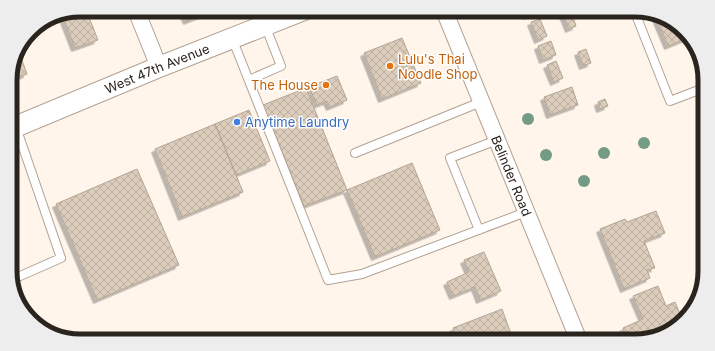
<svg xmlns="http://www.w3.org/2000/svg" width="715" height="351" font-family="Inter,sans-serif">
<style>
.building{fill:url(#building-cross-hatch);stroke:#b3a594;filter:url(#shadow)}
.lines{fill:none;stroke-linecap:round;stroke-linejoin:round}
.service-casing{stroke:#b2a293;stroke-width:10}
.minor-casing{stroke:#b2a293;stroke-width:18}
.tertiary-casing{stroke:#b2a293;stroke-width:22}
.service{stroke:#fff;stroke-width:8}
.minor{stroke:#fff;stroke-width:16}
.tertiary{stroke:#fff;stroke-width:20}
.tree{fill:#739b86}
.food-dot{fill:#e8710a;stroke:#fff;stroke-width:1.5}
.shop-dot{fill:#3f7fe0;stroke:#fff;stroke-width:1.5}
.labels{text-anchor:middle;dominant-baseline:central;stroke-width:3;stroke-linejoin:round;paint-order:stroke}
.food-label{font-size:13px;fill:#c56008;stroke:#fff;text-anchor:start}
.street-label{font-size:13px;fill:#2a241e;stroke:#fff}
.shop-label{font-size:13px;fill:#366cbe;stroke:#fff;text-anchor:start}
.rim{fill:none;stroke:#2a241e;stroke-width:5}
</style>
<defs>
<pattern id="building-cross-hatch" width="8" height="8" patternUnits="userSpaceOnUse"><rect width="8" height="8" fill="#dbccbb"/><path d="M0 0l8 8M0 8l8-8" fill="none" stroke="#bcafa0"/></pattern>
<filter id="shadow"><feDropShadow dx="-3.5" dy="3.5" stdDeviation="0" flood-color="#0004"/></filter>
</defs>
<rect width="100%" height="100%" fill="#fff5eb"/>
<path class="building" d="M80 10H86L98 40 75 48 63 17Z
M182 10H215L187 21Z
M525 10H536L537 12 527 16Z
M571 11 576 26 569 29 563 14Z
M655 15 666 17 690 37 668 46Z
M540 19 547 36 538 40 531 22Z
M402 38 421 83 382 99 364 53Z
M551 41 556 55 543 60 538 46Z
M18 49 27 74 13 80 10 75Z
M586 49 591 63 583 66 578 52Z
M556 61 563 78 554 82 547 65Z
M337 76 347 100 330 107 327 101 317 105 309 87Z
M572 87 578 105 550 115 544 97Z
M306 88 347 190 304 206 263 105Z
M605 99 608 106 600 109 598 102Z
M249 110 270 161 236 175 215 124Z
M215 124 243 192 182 217 155 149Z
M412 163 440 230 375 257 347 190Z
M137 169 179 265 97 300 56 204Z
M656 211 665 233 644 241 655 268 647 270 650 278 624 289 600 229 625 219 627 222Z
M484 252 501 291 480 300 475 287 453 296 447 282 469 272 464 260Z
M658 286 666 306 675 302 682 319 674 329 639 341H628L623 328 643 319 633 296Z
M502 309 511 334 495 341H458L453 328Z"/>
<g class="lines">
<defs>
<path id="service" d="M634 10 670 101 704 88
M232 38 328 280 362 274 526 212
M249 80 281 66 265 25
M355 153 481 102
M479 230 450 158 497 140
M11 280 61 258 16 127"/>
<g id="minor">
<path d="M136 10 159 67"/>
<path id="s1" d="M444 10 579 341"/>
</g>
<g id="tertiary">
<path id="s2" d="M10 129 159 67 304 10"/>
</g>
</defs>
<use href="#service" class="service-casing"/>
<use href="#minor" class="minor-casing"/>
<use href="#tertiary" class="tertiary-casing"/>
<use href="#service" class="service"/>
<use href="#minor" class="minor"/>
<use href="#tertiary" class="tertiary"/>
</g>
<g class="tree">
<circle cx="528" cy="119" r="6"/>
<circle cx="644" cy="143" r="6"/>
<circle cx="604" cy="153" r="6"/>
<circle cx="546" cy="155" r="6"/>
<circle cx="584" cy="181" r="6"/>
</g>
<g class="food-dot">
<circle cx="390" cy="66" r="4"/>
<circle cx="326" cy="85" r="4"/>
</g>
<circle class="shop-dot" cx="237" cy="122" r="4"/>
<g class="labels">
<g class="food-label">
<text x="398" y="59">Lulu's Thai<tspan x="398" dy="15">Noodle Shop</tspan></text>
<text x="318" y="85" text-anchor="end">The House</text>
</g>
<g class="street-label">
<text stroke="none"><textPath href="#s2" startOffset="159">West 47th Avenue</textPath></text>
<text stroke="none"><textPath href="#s1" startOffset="179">Belinder Road</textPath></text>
</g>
<g class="shop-label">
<text x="245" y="122">Anytime Laundry</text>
</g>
</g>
<path d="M0 0H715V351H0ZM80 17H635A63 63 0 0 1 698 80V271A63 63 0 0 1 635 334H80A63 63 0 0 1 17 271V80A63 63 0 0 1 80 17Z" fill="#eeeded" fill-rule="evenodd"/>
<path class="rim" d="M80 17H635A63 63 0 0 1 698 80V271A63 63 0 0 1 635 334H80A63 63 0 0 1 17 271V80A63 63 0 0 1 80 17Z"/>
</svg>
